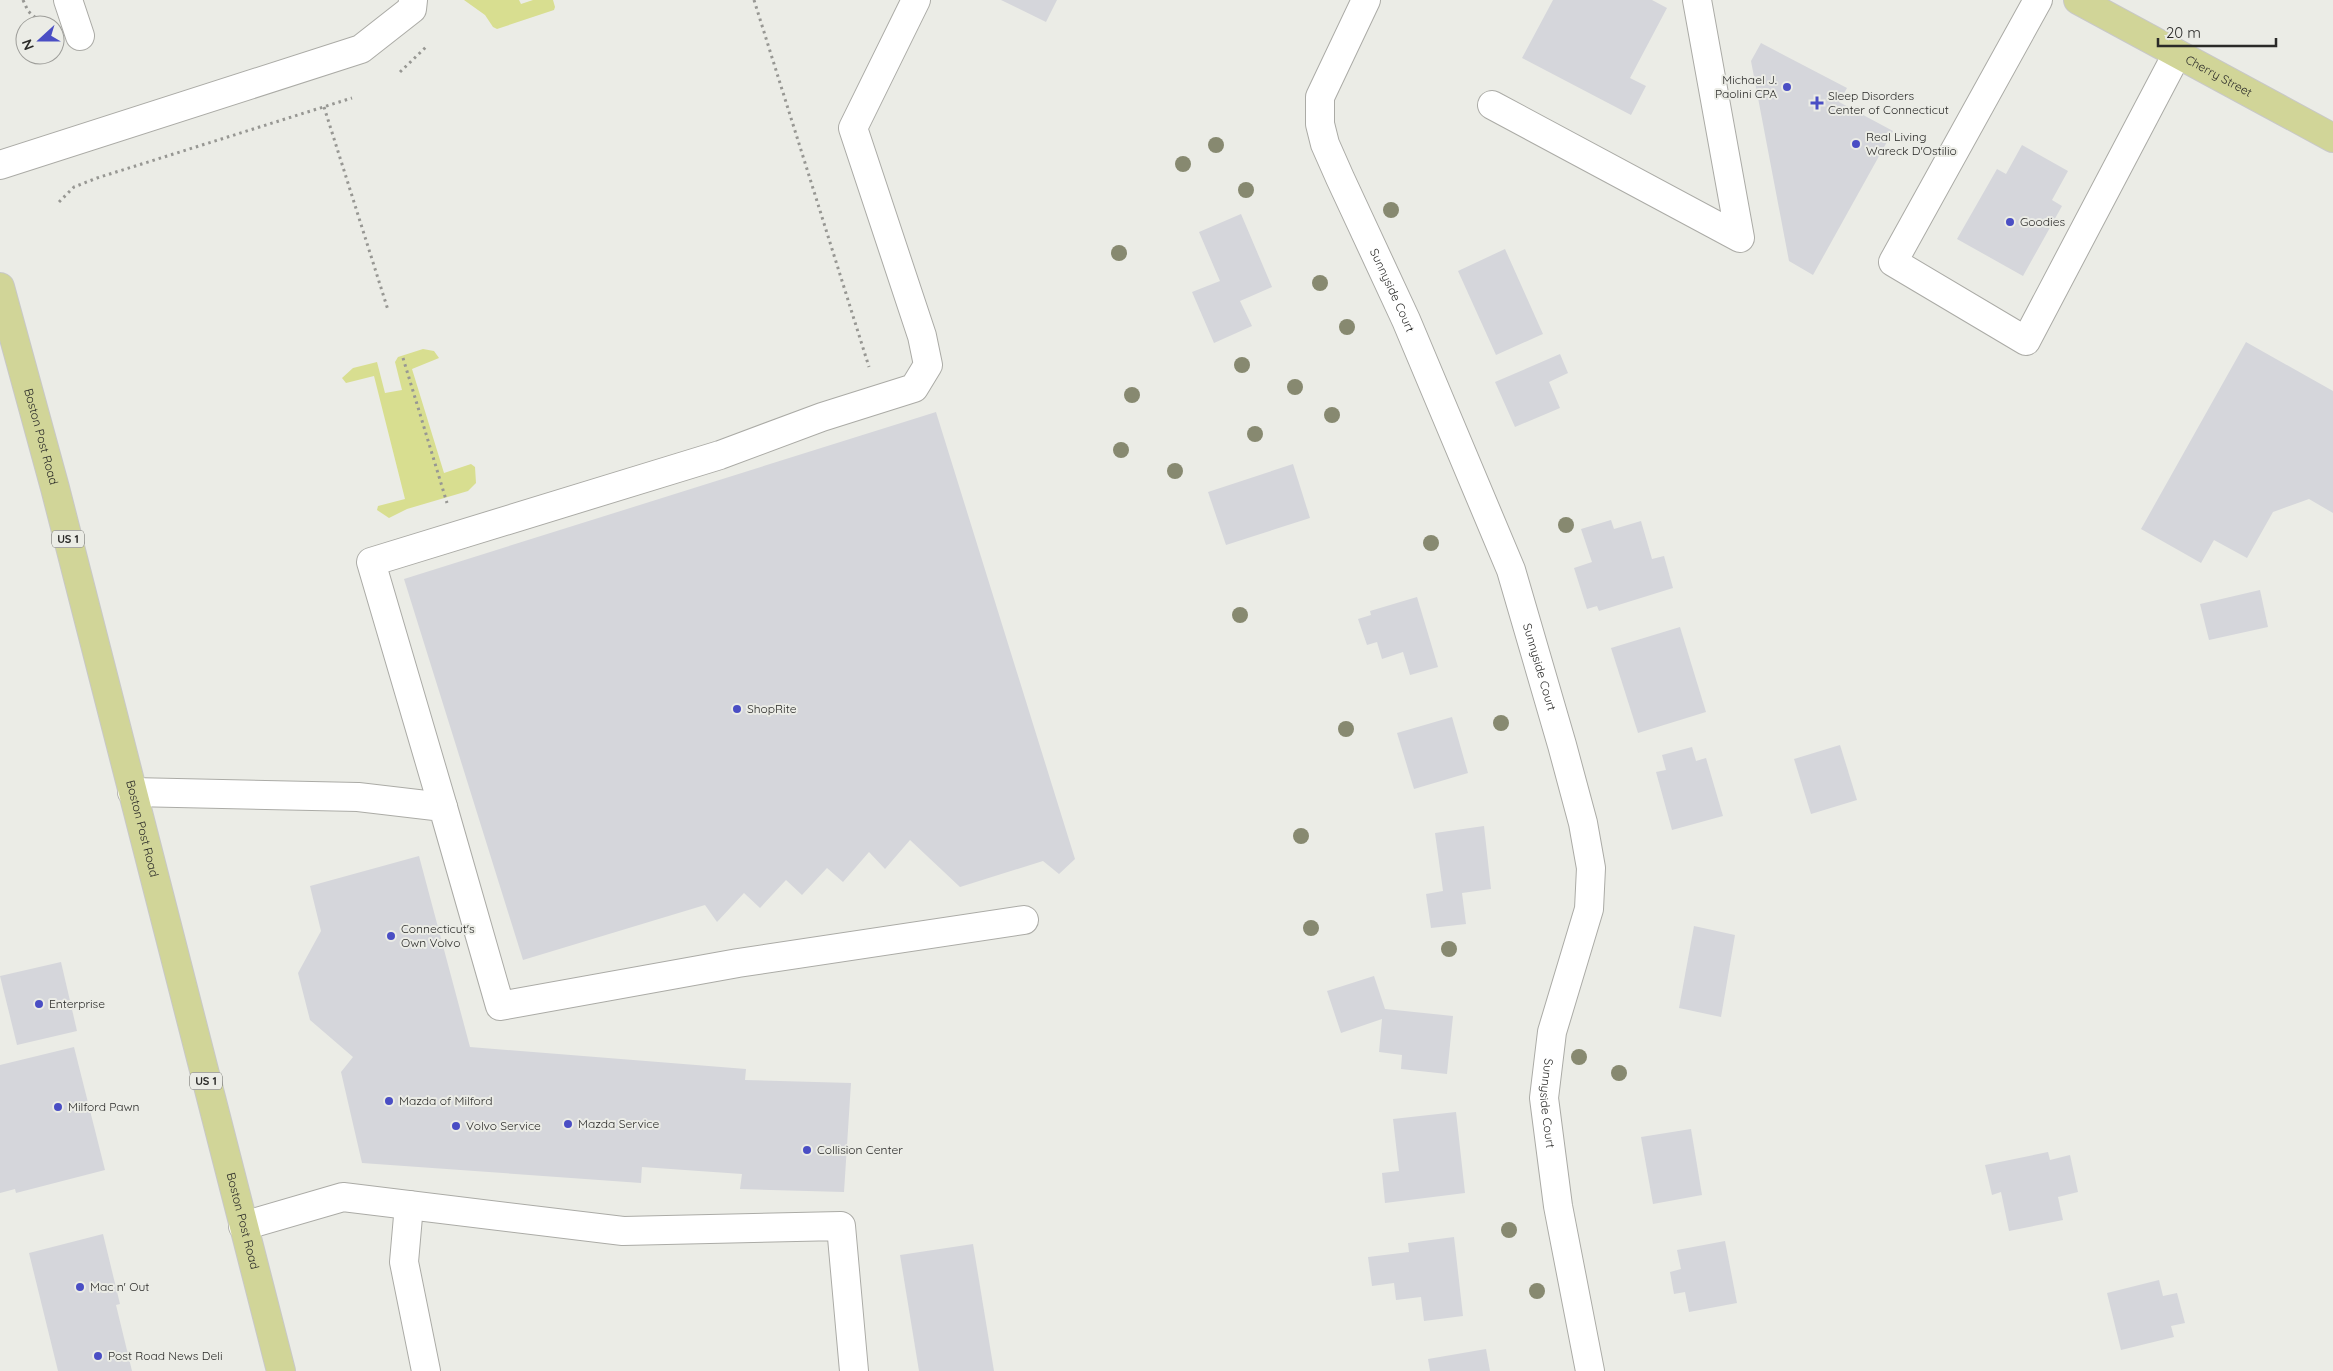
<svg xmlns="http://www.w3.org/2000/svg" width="2333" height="1371" font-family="Quicksand,sans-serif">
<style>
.green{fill:#d8de90}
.building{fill:#d5d6db}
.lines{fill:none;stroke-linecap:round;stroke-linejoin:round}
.minor-casing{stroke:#ababa6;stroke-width:30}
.major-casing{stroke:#c8c8c7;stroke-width:30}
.path{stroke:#979793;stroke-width:3;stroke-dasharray:2.5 4;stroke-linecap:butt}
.minor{stroke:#fff;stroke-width:28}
.major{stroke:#d1d598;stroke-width:28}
.tree{fill:#878970}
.poi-dot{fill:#4a4ec4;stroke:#ebece6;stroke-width:2}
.labels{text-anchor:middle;stroke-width:4;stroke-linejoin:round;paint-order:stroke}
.shield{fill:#ebece6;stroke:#646461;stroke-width:1}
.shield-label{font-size:11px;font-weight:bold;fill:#2a2a28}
.street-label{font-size:12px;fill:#2a2a28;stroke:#ebece6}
.poi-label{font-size:12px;fill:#2a2a28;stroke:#ebece6;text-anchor:start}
</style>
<rect width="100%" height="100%" fill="#ebece6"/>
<g class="green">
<path d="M464 0H519L521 4 533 0H553L555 7 554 10 497 29 493 27 485 15Z"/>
<path d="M423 349 434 351 439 358 412 369 444 473 471 464 475 467 476 483 468 491 407 509 389 518 377 510 378 506 405 499 374 376 346 383 342 378 353 368 377 362 385 393 402 390 395 362 398 357Z"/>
</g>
<g class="building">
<path d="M1001 0H1057L1046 22Z"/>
<path d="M1553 0H1652L1667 8 1630 78 1646 86 1631 115 1522 58Z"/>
<path d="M1761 43 1847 88 1839 102 1893 131 1813 275 1789 261 1751 61Z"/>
<path d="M2022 145 2068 171 2052 200 2062 206 2023 276 1957 239 1997 169 2006 174Z"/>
<path d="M1241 214 1272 287 1240 301 1252 326 1214 343 1192 292 1220 281 1199 232Z"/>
<path d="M1505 249 1543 334 1496 355 1458 271Z"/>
<path d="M2246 342 2333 391V513L2309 499 2273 512 2247 558 2214 540 2201 563 2141 529Z"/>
<path d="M1560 354 1568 373 1549 382 1560 408 1515 427 1495 382Z"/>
<path d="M936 412 1075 859 1059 874 1043 861 960 887 910 840 885 869 869 852 843 882 827 868 802 895 786 880 760 908 744 893 717 922 705 905 523 960 404 579Z"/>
<path d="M1293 464 1310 518 1226 545 1208 492Z"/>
<path d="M1611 520 1614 529 1641 521 1652 559 1664 556 1673 588 1599 611 1597 606 1587 609 1574 568 1592 562 1581 529Z"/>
<path d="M2260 590 2268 627 2209 640 2200 604Z"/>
<path d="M1417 597 1438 667 1410 675 1403 652 1382 659 1377 642 1367 645 1358 619 1371 615 1370 611Z"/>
<path d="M1680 627 1706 712 1638 733 1611 648Z"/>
<path d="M1452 717 1468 773 1414 789 1397 733Z"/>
<path d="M1840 745 1857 800 1811 814 1794 759Z"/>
<path d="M1692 747 1696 761 1706 758 1723 816 1672 830 1656 772 1666 770 1662 755Z"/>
<path d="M1484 826 1491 889 1462 893 1466 924 1431 928 1426 894 1443 891 1435 833Z"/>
<path d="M419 856 470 1047 746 1069 745 1080 851 1083 844 1192 740 1189 742 1174 642 1167 641 1183 362 1163 341 1072 353 1057 310 1020 298 973 321 931 310 886Z"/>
<path d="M1694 926 1735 935 1721 1017 1679 1008Z"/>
<path d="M61 962 77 1031 17 1045 0 976Z"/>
<path d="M1374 976 1385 1009 1453 1016 1447 1074 1401 1069 1402 1055 1379 1052 1382 1019 1341 1033 1327 991Z"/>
<path d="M74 1047 105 1170 16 1193 15 1189 0 1193V1065Z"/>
<path d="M1456 1112 1465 1193 1385 1203 1382 1173 1399 1171 1393 1119Z"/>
<path d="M1691 1129 1702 1195 1653 1204 1641 1137Z"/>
<path d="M2048 1152 2050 1160 2070 1155 2078 1192 2058 1197 2063 1220 2009 1231 2001 1192 1992 1195 1985 1165Z"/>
<path d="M103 1234 120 1304 116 1305 132 1371H58L29 1253Z"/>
<path d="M1454 1237 1463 1316 1424 1321 1421 1297 1396 1300 1394 1283 1372 1286 1368 1257 1409 1252 1408 1243Z"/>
<path d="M1725 1241 1737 1303 1689 1312 1685 1292 1674 1294 1670 1272 1681 1269 1677 1250Z"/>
<path d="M973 1244 994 1371H919L900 1255Z"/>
<path d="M2159 1280 2163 1296 2177 1293 2185 1323 2171 1326 2174 1337 2121 1350 2107 1293Z"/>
<path d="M1486 1349 1490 1371H1430L1428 1359Z"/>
</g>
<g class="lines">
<g class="minor-casing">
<g id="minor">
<path d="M68 0 80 36"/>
<path id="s1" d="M1366 0 1320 97V124L1325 144 1340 178 1406 320 1511 570 1562 745 1583 823 1591 868 1589 909 1552 1032 1544 1098 1558 1206 1590 1371"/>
<path d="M2038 0 1893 262 2026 341 2177 54"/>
<path d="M1492 105 1740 238 1697 0"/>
<path d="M0 165 361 49 412 9 413 0"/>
<path d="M132 792 358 797 443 807 500 1006 738 963 1024 920"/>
<path d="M443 807 371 562 720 455 822 417 914 388 928 365 922 336 853 128 916 0"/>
<path d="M409 1205 404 1262 426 1371"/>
<path d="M243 1226 343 1197 623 1231 841 1226 854 1371"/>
</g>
</g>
<g class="major-casing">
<g id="major">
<path id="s2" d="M2078 0 2333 138"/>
<path id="s3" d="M0 287 55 488 281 1371"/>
</g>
</g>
<g class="path">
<path d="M23 0 28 11 37 19"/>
<path d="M754 0 869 367"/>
<path d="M400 72 426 47"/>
<path d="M324 107 388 310"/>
<path d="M59 202 74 187 97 178 352 98"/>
<path d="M403 358 447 503"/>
</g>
<use href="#minor" class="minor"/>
<use href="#major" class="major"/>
</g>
<g class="tree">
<circle cx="1216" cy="145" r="8"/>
<circle cx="1183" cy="164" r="8"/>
<circle cx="1246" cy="190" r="8"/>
<circle cx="1391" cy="210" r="8"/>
<circle cx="1119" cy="253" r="8"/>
<circle cx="1320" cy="283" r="8"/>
<circle cx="1347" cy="327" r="8"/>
<circle cx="1242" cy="365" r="8"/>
<circle cx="1295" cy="387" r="8"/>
<circle cx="1132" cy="395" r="8"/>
<circle cx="1332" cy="415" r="8"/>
<circle cx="1255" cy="434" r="8"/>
<circle cx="1121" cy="450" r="8"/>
<circle cx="1175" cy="471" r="8"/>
<circle cx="1566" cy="525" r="8"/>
<circle cx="1431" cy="543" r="8"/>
<circle cx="1240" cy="615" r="8"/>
<circle cx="1501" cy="723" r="8"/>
<circle cx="1346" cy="729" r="8"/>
<circle cx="1301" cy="836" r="8"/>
<circle cx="1311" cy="928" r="8"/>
<circle cx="1449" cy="949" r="8"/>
<circle cx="1579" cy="1057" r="8"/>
<circle cx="1619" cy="1073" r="8"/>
<circle cx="1509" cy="1230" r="8"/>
<circle cx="1537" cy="1291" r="8"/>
</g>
<g class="poi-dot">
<circle cx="1787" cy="87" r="5"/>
<path d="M1814.5 95.5h5v5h5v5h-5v5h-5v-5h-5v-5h5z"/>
<circle cx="1856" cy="144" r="5"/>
<circle cx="2010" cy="222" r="5"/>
<circle cx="737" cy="709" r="5"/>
<circle cx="391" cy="936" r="5"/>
<circle cx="39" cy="1004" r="5"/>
<circle cx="389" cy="1101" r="5"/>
<circle cx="58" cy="1107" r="5"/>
<circle cx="568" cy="1124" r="5"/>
<circle cx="456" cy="1126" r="5"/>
<circle cx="807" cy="1150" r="5"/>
<circle cx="80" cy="1287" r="5"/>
<circle cx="98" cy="1356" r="5"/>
</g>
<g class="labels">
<g class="shield">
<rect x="52" y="530.5" width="32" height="17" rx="4"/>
<rect x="190" y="1072.5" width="32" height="17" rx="4"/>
</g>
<g class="shield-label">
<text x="68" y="543">US 1</text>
<text x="206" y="1085">US 1</text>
</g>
<g class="street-label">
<text dy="4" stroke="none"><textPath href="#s2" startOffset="160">Cherry Street</textPath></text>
<text dy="4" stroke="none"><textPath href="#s1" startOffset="316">Sunnyside Court</textPath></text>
<text dy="4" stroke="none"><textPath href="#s3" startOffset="155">Boston Post Road</textPath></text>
<text dy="4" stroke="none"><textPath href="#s1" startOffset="721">Sunnyside Court</textPath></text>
<text dy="4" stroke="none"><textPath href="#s3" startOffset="560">Boston Post Road</textPath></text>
<text dy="4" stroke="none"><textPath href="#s1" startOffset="1170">Sunnyside Court</textPath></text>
<text dy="4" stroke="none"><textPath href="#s3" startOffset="965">Boston Post Road</textPath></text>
</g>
<g class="poi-label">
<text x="1777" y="84" text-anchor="end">Michael J.<tspan x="1777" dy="14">Paolini CPA</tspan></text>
<text x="1828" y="100">Sleep Disorders<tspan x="1828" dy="14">Center of Connecticut</tspan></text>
<text x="1866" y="141">Real Living<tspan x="1866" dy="14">Wareck D'Ostilio</tspan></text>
<text x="2020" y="226">Goodies</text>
<text x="747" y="713">ShopRite</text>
<text x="401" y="933">Connecticut's<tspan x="401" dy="14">Own Volvo</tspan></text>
<text x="49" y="1008">Enterprise</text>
<text x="399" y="1105">Mazda of Milford</text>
<text x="68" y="1111">Milford Pawn</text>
<text x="578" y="1128">Mazda Service</text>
<text x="466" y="1130">Volvo Service</text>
<text x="817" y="1154">Collision Center</text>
<text x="90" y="1291">Mac n' Out</text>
<text x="108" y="1360">Post Road News Deli</text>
</g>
</g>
<g transform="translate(40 40) rotate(249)"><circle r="24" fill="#ebece6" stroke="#9e9e9a"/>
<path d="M0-4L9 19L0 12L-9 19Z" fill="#4a4ec4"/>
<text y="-8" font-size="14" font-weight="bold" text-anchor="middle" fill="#2a2a28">N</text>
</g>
<path d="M2158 38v8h118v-8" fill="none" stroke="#2a2a28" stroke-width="2.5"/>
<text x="2166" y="38" font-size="15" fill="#2a2a28" stroke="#ebece6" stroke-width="4" paint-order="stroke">20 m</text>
</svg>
